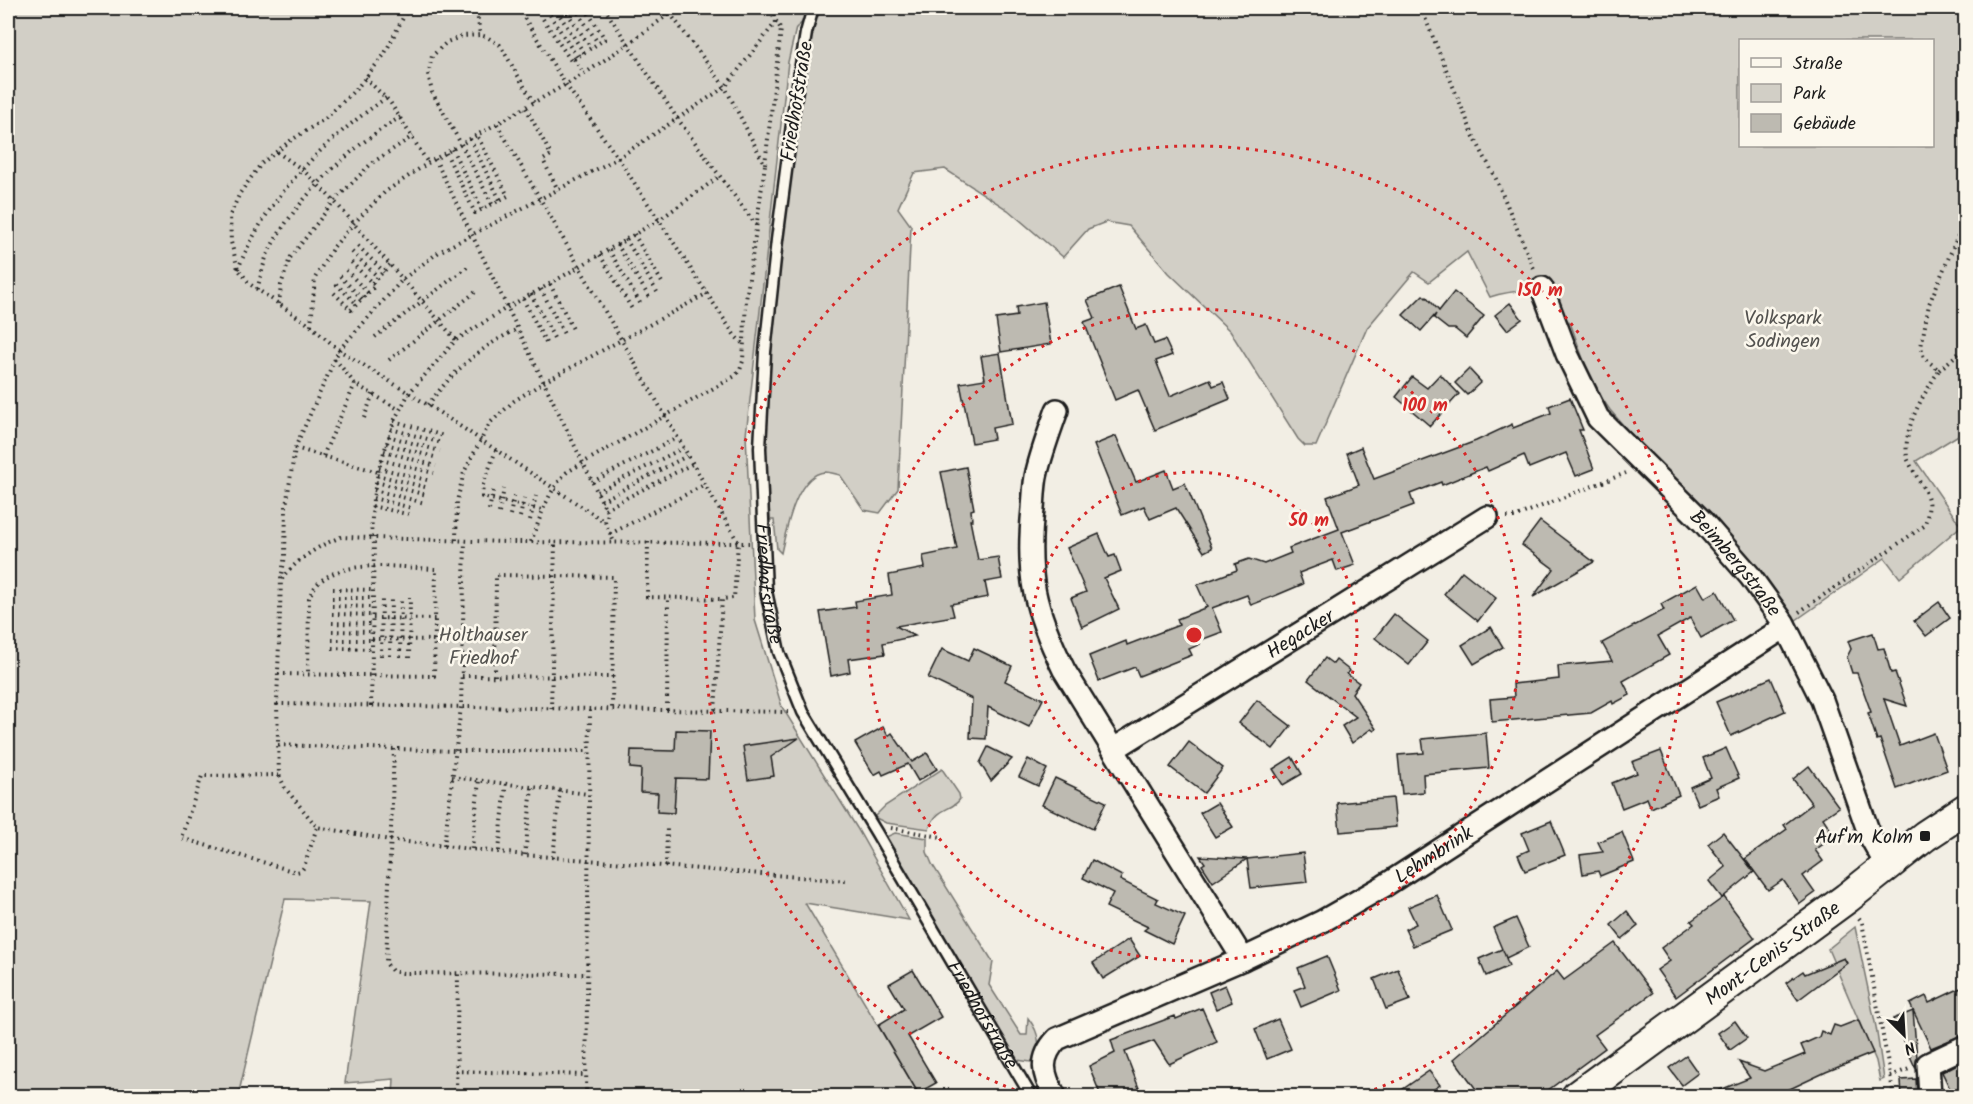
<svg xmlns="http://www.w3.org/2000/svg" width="1973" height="1104" font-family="Kalam,sans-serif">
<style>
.green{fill:#d2cfc6;stroke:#777671;stroke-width:1.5;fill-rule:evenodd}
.building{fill:#bdbab1;stroke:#1c1c1c;stroke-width:1.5}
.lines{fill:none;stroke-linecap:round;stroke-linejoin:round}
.service-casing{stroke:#1c1c1c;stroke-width:15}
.minor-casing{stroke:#1c1c1c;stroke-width:26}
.secondary-casing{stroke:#1c1c1c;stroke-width:34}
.path{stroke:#1c1c1c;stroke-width:4;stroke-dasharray:1.5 4.5;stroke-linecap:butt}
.service{stroke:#fbf7ec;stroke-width:10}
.minor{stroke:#fbf7ec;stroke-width:21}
.secondary{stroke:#fbf7ec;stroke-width:30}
.ring{fill:none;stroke:#d62828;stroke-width:3;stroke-dasharray:3 6}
.poi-dot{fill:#1c1c1c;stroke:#fbf7ec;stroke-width:2}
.labels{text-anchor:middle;stroke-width:5;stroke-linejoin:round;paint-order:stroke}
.street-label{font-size:20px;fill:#1c1c1c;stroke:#fbf7ec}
.park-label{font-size:20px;fill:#53524f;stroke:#fbf7ec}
.poi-label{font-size:20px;fill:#1c1c1c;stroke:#fbf7ec;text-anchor:end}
.centre{fill:#d62828;stroke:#fbf7ec;stroke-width:3}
.ring-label{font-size:18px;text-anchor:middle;font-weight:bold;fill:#d62828;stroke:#fbf7ec;stroke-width:5;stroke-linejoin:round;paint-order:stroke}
</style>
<rect width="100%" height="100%" fill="#f2eee4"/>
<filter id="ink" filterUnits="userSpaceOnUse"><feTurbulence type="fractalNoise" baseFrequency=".0167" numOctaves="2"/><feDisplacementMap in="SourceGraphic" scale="12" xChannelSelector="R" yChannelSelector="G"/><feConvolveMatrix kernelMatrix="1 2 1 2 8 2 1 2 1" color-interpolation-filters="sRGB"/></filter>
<g filter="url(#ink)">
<g class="green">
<path d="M8 8H810L807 18 796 28 788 62 746 435 755 620 782 707 857 828 909 920 805 903 918 1093V1096H393L394 1079 345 1083 371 901 285 899 238 1096H8Z"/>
<path d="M817 8H1965V431L1916 461 1961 526 1900 578 1885 558 1796 620 1766 580 1650 456 1610 410 1592 384 1571 325 1552 299 1540 305 1530 290C1516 291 1502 293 1490 297L1467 252 1429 282 1414 272 1367 328 1316 446H1305L1298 439 1230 331 1169 273 1129 226 1106 222 1088 229 1063 257 1008 210 945 169 914 173 898 208 911 226 898 489 880 513 864 510 840 475C835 474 830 472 825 472 796 474 786 531 781 553L777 549 774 520H770L765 447 766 407 771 360 774 305 799 109 808 49ZM1740 40H1932V146H1740Z"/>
<path d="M942 769 959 794 960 799C953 811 937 806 929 829L886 823 874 817 885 806Z"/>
<path d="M895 833 927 838V852L932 864 993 962 989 985 1021 1035H1027L1028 1018C1039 1032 1043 1048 1031 1062L1017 1060 886 837Z"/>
<path d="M1855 927 1876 1027 1884 1079 1880 1081 1876 1061 1828 949Z"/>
</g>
<g class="building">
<path d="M1119 287 1136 329 1146 325 1154 344 1165 340 1172 355 1156 361 1170 396 1210 379 1213 386 1223 382 1230 399 1155 430 1138 390 1115 400 1084 322 1095 318 1087 300Z"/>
<path d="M1454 292 1484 316 1466 338 1455 329H1448L1434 318 1436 314 1421 331 1403 315 1423 295 1426 298 1427 297 1439 311Z"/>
<path d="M1044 302 1051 344 1001 352 996 319 1017 316 1016 307Z"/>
<path d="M1510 303 1522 319 1507 330 1495 315Z"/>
<path d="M1000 353 1012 424 992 428 994 439 972 443 960 383 985 379 981 356Z"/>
<path d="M1469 369 1481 382 1467 395 1455 383Z"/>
<path d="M1440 374 1459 394 1430 426 1396 397 1412 377 1427 388Z"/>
<path d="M1570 398 1583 430H1579L1594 469 1576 476 1566 453 1529 468 1524 455 1488 471 1486 467 1442 485 1441 482 1410 494 1414 505 1342 532 1355 565 1337 571 1333 560 1299 573 1303 584 1277 595 1251 605 1247 595 1212 608 1222 632 1198 641 1200 644 1189 649 1192 655 1139 676 1135 667 1099 681 1089 656 1126 641 1127 645 1179 625 1177 619 1207 607 1197 585 1237 570 1235 564 1249 559 1264 564 1291 553 1289 548 1339 529 1327 497 1359 485 1347 453 1361 447 1374 479 1476 441 1512 424 1513 428 1551 413 1549 406Z"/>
<path d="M1116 436 1136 482 1166 470 1173 488 1185 483 1212 548 1204 552 1176 508 1150 519 1144 506 1122 515 1094 445Z"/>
<path d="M966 467 974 509 971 510 972 520H970L978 560 998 557 1002 579 985 582 988 597 951 604 954 616 896 626 915 636 883 643 885 654 848 659 850 672 831 676 820 612 856 607 855 601 892 595 889 575 925 568 923 556 957 549 941 472Z"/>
<path d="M1540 521 1594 562 1533 597 1554 569 1522 545Z"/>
<path d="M1099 534 1109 557 1115 555 1121 571 1104 578 1119 609 1082 627 1071 598 1086 592 1067 548Z"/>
<path d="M1462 571 1496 598 1478 621 1444 594Z"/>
<path d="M1697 584 1705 598 1717 591 1733 620 1701 638 1690 618 1658 636 1669 655 1623 681 1630 695 1613 704 1612 701 1591 713 1492 722 1490 699 1514 697 1513 684 1559 679 1558 666 1612 661 1602 643 1664 610 1661 604Z"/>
<path d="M1939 602 1950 618 1926 636 1914 621Z"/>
<path d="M1394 614 1428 641 1409 665 1375 638Z"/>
<path d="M1491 627 1503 647 1474 664 1462 645Z"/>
<path d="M1873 633 1878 649 1884 648 1891 673 1895 672 1907 706 1884 699 1900 746 1934 733 1947 770 1897 789 1880 739 1877 740 1868 713 1871 712 1857 673H1852L1847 657 1851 649 1848 641Z"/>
<path d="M974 648 1012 666 1005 681 1043 699 1029 727 988 707 986 739 970 738 972 699 928 678 942 649 968 661Z"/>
<path d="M1325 658 1333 664 1336 660 1350 671 1347 674 1359 683 1352 693 1376 729 1374 731 1371 729 1352 743 1342 726 1356 717 1308 680Z"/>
<path d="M1771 678 1785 711 1731 736 1716 702Z"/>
<path d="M1257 700 1291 726 1273 749 1239 723Z"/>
<path d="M883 727 888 736 892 733 912 762 927 753 937 769 918 781 908 764 883 775 881 771 874 775 855 743Z"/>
<path d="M676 730 710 731 708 779 676 778 674 813 657 812 658 793 640 792 641 769 630 768 631 750 675 751Z"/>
<path d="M1486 733 1489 768 1423 774 1424 792 1402 794 1398 755 1424 753 1422 739Z"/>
<path d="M799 738 771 757 774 776 748 780 743 746Z"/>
<path d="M1189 742 1223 768 1204 793 1170 767Z"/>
<path d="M988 747 1012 759 991 781 980 763Z"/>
<path d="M1726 748 1739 778 1716 788 1719 796 1698 805 1690 787 1711 778 1703 758Z"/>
<path d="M1661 751 1679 795 1651 808 1647 798 1622 808 1612 783 1637 773 1632 762Z"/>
<path d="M1292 757 1302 774 1283 785 1273 769Z"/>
<path d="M1028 759 1047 769 1038 786 1019 777Z"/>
<path d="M1809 766 1839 807 1823 818 1835 836 1815 850 1823 861 1803 876 1815 893 1800 904 1783 880 1768 890 1745 859 1787 829 1784 825 1812 804 1793 779Z"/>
<path d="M1055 778 1106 802 1093 829 1042 805Z"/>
<path d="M1393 798 1396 827 1340 832 1337 803Z"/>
<path d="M1217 803 1233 827 1215 837 1200 813Z"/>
<path d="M1551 821 1565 855 1525 871 1518 855 1529 850 1522 833Z"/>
<path d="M1622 832 1634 862 1600 876 1598 871 1583 874 1580 855 1603 852 1598 842Z"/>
<path d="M1723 832 1754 872 1722 898 1709 881 1726 867 1708 844Z"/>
<path d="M1303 853 1307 882 1251 888 1247 859 1213 882 1202 865 1205 863 1200 856 1247 859Z"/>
<path d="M1092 860 1122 876 1120 880 1158 899 1156 903 1185 916 1172 944 1144 930 1148 927 1106 907 1113 893 1083 878Z"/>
<path d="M1437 895 1452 930 1413 946 1405 929 1416 924 1408 907Z"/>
<path d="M1724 897 1755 938 1676 997 1657 970 1670 961 1661 948 1694 924 1691 921Z"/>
<path d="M1627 911 1638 926 1622 939 1611 925Z"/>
<path d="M1516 918 1529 947 1506 958 1503 950 1509 966 1486 976 1479 959 1502 949 1493 928Z"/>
<path d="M1129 939 1140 956 1103 979 1093 963Z"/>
<path d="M1615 943 1653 993 1595 1035 1605 1048 1540 1096H1481L1454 1059 1557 971 1564 980Z"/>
<path d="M1327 956 1341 990 1301 1007 1294 990 1305 986 1298 968Z"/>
<path d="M1844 958 1847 963 1798 1000 1786 983 1803 971 1805 974Z"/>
<path d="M1398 969 1410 1000 1386 1009 1374 979Z"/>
<path d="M913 970 941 1017 908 1036 936 1083 918 1093 878 1025 904 1009 889 984Z"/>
<path d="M1225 985 1232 1002 1216 1009 1209 992Z"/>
<path d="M1965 986V1034L1931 1048 1910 1004 1926 996 1929 1003Z"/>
<path d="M1202 1008 1217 1042 1169 1064 1154 1041 1125 1052 1142 1096H1101L1089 1066 1115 1053 1111 1040 1175 1016 1176 1019Z"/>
<path d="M1913 1011 1917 1058 1915 1067 1893 1019Z"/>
<path d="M1278 1019 1291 1049 1267 1059 1255 1029Z"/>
<path d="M1858 1020 1873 1053 1826 1072 1775 1096H1705L1750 1078 1739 1062 1764 1071 1805 1054 1801 1045 1819 1037 1821 1031 1830 1035 1834 1025 1840 1027Z"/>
<path d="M1735 1021 1747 1038 1730 1050 1718 1033Z"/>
<path d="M1686 1056 1698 1073 1682 1085 1669 1068Z"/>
<path d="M1965 1060V1087L1952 1093 1942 1072Z"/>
<path d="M1429 1071 1440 1085 1424 1096H1393Z"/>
<path d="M1916 1079 1917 1096H1902L1901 1080Z"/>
</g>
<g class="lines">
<g class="service-casing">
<g id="service">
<path id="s1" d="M813 8 806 33 794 109 777 240 765 352 760 448 766 591 779 652 803 712 876 832 1031 1096"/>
</g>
</g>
<g class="minor-casing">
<g id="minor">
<path id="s2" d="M1542 288 1567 354 1598 418 1703 522 1750 576 1783 622 1822 700 1870 836 1887 866"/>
<path d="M1057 410C1050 430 1042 451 1037 472 1034 483 1034 497 1033 509 1026 576 1034 609 1064 670L1243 959"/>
<path id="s3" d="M1114 749 1487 517"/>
<path id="s4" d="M1055 1096C1042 1074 1039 1058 1057 1039L1243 959 1321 922 1384 886 1785 627"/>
<path d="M1930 1096 1928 1064 1966 1046"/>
</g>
</g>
<g class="secondary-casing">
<g id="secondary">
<path id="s5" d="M1577 1096 1847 898 1925 836 1966 809"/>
</g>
</g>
<g class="path">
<path d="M408 8 384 55 357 88 326 118 290 141 261 164 240 193 230 215 231 242 238 269 251 285 311 326 339 350 428 405 605 522 614 542"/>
<path d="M473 8 477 12 480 35"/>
<path d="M518 8 566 85 618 158 735 336 742 343"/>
<path d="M564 8 591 48"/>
<path d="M575 8 598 43"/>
<path d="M604 8 677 118 756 225"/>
<path d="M1421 8 1473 135 1496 179 1535 271"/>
<path d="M557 11 584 53"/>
<path d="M522 14 532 8"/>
<path d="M550 15 577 57"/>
<path d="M543 19 571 61 605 39 585 8"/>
<path d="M776 22 725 87 618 158 439 252 403 279 339 350 295 448 286 506 285 556 281 579 277 704 788 712"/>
<path d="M574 59 584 74"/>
<path d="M365 78 390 102 428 163"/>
<path d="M526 108 551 155 543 160 558 190"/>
<path d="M497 124 738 542 734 598 722 599 715 711"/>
<path d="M470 139 500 200"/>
<path d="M452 149 482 209"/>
<path d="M277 152 303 170 334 201 456 340"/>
<path d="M446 153 475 213 508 196 477 135"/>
<path d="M435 159 608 514 605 522"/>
<path d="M765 164 781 29 768 8"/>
<path d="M492 204 461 144 432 92 428 74 432 56 447 42 463 36 480 35 487 37 500 45 534 103"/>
<path d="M634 234 664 286"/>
<path d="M626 239 657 292"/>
<path d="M617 244 649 297"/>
<path d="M358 246 384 272"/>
<path d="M609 250 640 303"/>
<path d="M352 252 378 277"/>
<path d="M600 255 632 309"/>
<path d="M238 269C267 197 323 141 386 98"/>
<path d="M346 270 368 293"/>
<path d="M340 276 362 299"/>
<path d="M372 283 390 265"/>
<path d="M336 284 357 304"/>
<path d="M550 284 573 329"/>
<path d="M257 289C261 277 263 264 268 253 293 202 351 145 401 117"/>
<path d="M541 289 564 334"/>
<path d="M334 293 351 310 375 286 350 261"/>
<path d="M531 294 554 338"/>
<path d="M523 299 546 343"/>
<path d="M279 304 281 285 290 258 334 201 372 163 413 136"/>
<path d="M311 325 315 278 332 249 354 223 385 192 428 163 584 74 628 44 677 8"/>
<path d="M375 337 470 265"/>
<path d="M335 359 355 384 400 410"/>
<path d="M389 360 478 290"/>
<path d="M1939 370 1966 347"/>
<path d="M428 405C452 372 481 346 518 329"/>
<path d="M364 418 373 394"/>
<path d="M394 421 444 436"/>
<path d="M391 429 442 443"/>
<path d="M388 436 440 451"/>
<path d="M386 444 438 458"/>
<path d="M295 448 378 472"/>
<path d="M496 450 483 485 482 497 542 510"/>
<path d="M384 451 436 466"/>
<path d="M323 456 355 384"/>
<path d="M381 460 434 473"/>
<path d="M379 468 431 481"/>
<path d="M377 475 429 488"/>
<path d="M376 482 427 495"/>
<path d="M592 482 677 438"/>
<path d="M374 490 425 503"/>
<path d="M597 492 683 448"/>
<path d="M373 498 412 508"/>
<path d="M601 501 687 456"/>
<path d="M372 506 411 515"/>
<path d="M605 509 692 464"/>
<path d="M489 510 494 487"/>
<path d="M499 513 504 489"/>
<path d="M510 515 515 492"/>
<path d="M520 517 525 494"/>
<path d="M1507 517H1514L1626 473"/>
<path d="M530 520 536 496"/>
<path d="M610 534 704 485"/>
<path d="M371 537 373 498 379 468 394 421 409 393 456 340 508 307 541 289 659 220 720 176"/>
<path d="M456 540 457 501 464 472 490 423 514 401 544 382 708 293"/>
<path d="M531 542C541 516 547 492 567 472L735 376 740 370 743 361 746 300 765 165 725 87 666 8"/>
<path d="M648 542 647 597 722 599"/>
<path d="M282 579C297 559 318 546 341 537L507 542 749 543"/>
<path d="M333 589 373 590"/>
<path d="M332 598H373"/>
<path d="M332 606 373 607"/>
<path d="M1799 612 1924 526C1934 499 1926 494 1913 470 1911 466 1908 461 1907 457 1903 425 1924 395 1939 370L1924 358 1921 347 1929 304 1960 231 1966 203"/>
<path d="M332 614 373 615"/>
<path d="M373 618 436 619"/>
<path d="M332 623 373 624"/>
<path d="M332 631 372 632"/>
<path d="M372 639 435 640"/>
<path d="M332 640H372"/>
<path d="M332 648 372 649"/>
<path d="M381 656 382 598"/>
<path d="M390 656 391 598"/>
<path d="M400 657 401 598"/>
<path d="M409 658 410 597"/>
<path d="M278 674 434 676 436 569C399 568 325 554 309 598L308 675"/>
<path d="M462 676 613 677"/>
<path d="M495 676 496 575 614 577 612 709"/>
<path d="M277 704 279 775 285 788 317 827 390 840 525 855 849 881"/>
<path d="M371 706 374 537"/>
<path d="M551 709 555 542"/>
<path d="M667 710 668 598"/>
<path d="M278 745 455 751H589"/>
<path d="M394 749 386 963 392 971 403 973 586 974"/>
<path d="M279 775 202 776 181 838 296 872 301 871 304 867 317 827"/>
<path d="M452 777 588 794"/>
<path d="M891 828 941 837"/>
<path d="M444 846 461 707 465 541"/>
<path d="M472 849 479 780"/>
<path d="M499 851 506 784"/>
<path d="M525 855 532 787"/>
<path d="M553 858 560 790"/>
<path d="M666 867 667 828"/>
<path d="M1859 918 1862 922 1894 1096"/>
<path d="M455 1071 585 1075"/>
<path d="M1890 1076 1909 1069"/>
<path d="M456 1096 458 974"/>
<path d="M586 1096 590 709"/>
</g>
<use href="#service" class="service"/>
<use href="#minor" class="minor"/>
<use href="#secondary" class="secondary"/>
</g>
</g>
<g class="ring">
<circle cx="1194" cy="635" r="163"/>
<circle cx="1194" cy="635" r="326"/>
<path d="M1031 1096A489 489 0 1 1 1357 1096"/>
</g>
<rect class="poi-dot" x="1919" y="830" width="12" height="12" rx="3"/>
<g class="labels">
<g class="street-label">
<text transform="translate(796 101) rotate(-81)" y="7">Friedhofstraße</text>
<text dy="7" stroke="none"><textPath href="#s2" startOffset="342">Beimbergstraße</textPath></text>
<text dy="7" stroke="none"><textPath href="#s1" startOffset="580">Friedhofstraße</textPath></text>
<text dy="7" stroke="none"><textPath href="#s3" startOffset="219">Hegacker</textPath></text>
<text dy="7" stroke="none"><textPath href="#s4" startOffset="483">Lehmbrink</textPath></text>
<text dy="7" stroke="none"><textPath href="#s5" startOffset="242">Mont-Cenis-Straße</textPath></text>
<text dy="7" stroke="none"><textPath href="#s1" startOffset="1066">Friedhofstraße</textPath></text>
</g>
<g class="park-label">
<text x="1783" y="324">Volkspark<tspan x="1783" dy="23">Sodingen</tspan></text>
<text x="483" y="641">Holthauser<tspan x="483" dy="23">Friedhof</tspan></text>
</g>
<g class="poi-label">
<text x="1913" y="843">Auf'm Kolm</text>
</g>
</g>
<circle cx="1194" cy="635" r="9" class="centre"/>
<g class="ring-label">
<text x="1540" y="296">150 m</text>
<text x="1425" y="411">100 m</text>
<text x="1309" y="526">50 m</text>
</g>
<rect width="1973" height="1104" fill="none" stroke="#fbf7ec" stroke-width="30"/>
<rect x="15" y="15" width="1943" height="1074" fill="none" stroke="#1c1c1c" stroke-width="2" filter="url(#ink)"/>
<rect x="1739" y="39" width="195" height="108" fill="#fbf7ec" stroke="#a29f99" stroke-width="1.5"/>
<rect x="1751" y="58" width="30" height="9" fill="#fbf7ec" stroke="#a29f99" stroke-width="1.5"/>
<text x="1793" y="69" font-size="18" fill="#1c1c1c">Straße</text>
<rect x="1751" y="84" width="30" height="18" fill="#d2cfc6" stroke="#a29f99" stroke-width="1.5"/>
<text x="1793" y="99" font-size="18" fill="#1c1c1c">Park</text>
<rect x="1751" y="114" width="30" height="18" fill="#bdbab1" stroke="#a29f99" stroke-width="1.5"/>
<text x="1793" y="129" font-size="18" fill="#1c1c1c">Gebäude</text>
<g transform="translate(1904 1035) rotate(156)" stroke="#fbf7ec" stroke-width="4.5" paint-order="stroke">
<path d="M0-4.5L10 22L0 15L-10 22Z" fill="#1c1c1c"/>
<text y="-9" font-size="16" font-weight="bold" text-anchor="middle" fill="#1c1c1c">N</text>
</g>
</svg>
